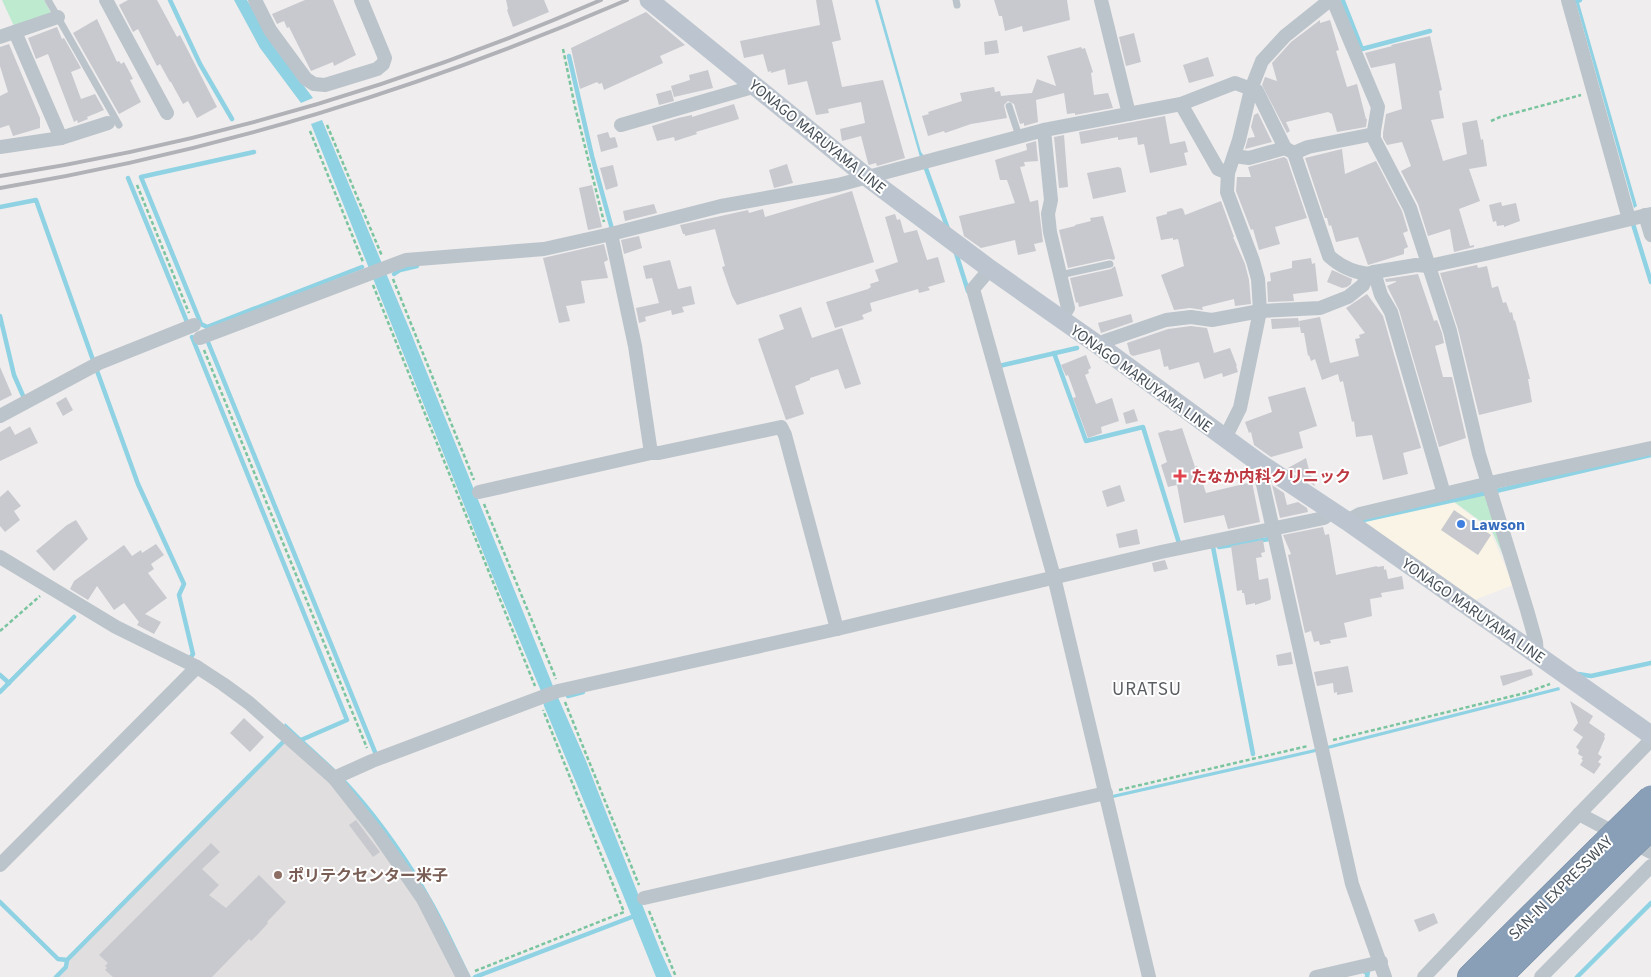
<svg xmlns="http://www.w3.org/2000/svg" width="1651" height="977" font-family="'Source Sans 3','Noto Sans JP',sans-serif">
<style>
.commercial{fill:#faf4e7}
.education{fill:#e0dede}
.green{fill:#beeacf}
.water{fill:#8fd2e3}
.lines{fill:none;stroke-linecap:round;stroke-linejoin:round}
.stream{stroke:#8fd2e3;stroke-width:4.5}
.building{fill:#c7c9cf}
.highway-casing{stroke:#748ba3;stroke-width:26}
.path{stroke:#7ac5a0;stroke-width:2.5;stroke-dasharray:4 2.5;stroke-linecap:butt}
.lane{stroke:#bcc4cb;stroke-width:7}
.street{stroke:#bcc4cb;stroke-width:14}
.secondary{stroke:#bcc5cf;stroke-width:19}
.highway{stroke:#899fb8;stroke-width:25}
.rail{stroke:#b0b2b7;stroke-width:4}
.highway-bridge-casing{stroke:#748ba3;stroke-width:26;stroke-linecap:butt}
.highway-bridge{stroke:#899fb8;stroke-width:25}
.health-dot{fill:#e0444e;stroke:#fff;stroke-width:2}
.shop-dot{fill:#3f7fe0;stroke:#fff;stroke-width:2}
.education-dot{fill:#8d6e63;stroke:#fff;stroke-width:2}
.labels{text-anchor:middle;stroke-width:4;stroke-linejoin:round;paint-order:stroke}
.street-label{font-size:16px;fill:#475058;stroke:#fff}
.health-label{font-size:16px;font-weight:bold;fill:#be3a42;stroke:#fff;text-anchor:start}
.shop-label{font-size:16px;font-weight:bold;fill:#366cbe;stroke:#fff;text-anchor:start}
.education-label{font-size:16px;font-weight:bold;fill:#785e54;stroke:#fff;text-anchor:start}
.quarter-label{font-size:19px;letter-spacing:1px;fill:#5a5d61;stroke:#fff}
</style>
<rect width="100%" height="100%" fill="#efeded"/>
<path class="commercial" d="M1448 498 1490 530 1513 585 1472 601 1362 524V519Z"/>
<path class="education" d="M287 741 325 775 415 893 458 977H59L69 967 68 960Z"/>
<g class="green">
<path d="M2 0H44L51 13 14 26Z"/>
<path d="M1489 488 1503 555 1491 529 1449 498Z"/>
</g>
<g class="water">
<path d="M234 0H247L272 44 313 98 301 103 260 48Z"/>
<path d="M875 0H878L921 152 924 156 920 157Z"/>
<path d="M1576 3H1579L1637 206 1634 208Z"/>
<path d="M322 120 409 328 553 686 586 761 660 950 672 977H656L619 885 544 706 541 691 491 572 311 124Z"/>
<path d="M1559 687 1560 690 1328 749 1327 746Z"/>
<path d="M285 723C308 745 333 765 354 789 383 822 410 860 431 898 446 924 458 951 471 977H467L425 894 284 726Z"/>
<path d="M1319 748 1320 751 1294 757 1113 798 1112 795Z"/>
</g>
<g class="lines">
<g class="stream">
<path d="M170 0 200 64 232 119"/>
<path d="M1343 1 1362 49 1430 31"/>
<path d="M1577 1 1580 0"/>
<path d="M569 56 592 156 612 229"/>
<path d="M254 152 141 177 201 324 207 327 362 267"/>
<path d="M924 163 948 229"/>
<path d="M128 178 187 322"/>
<path d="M0 207 36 200 93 360"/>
<path d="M1633 224 1651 282"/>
<path d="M955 250 968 291"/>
<path d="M394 274 400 270 417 266"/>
<path d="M0 316 14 375 24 398"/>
<path d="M192 337 347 720 301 740"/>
<path d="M208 342 375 752"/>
<path d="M1054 353 1086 441 1143 427 1179 543"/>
<path d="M999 366 1077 348"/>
<path d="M96 368 138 484 184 584 179 595 193 654 191 657"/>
<path d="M1496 491 1651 455"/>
<path d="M1364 520 1486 493"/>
<path d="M1213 547 1253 754"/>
<path d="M1219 547 1269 539"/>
<path d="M1578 674 1591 676 1651 663"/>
<path d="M0 675 9 683"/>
<path d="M0 692 74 617"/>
<path d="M568 696 583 692"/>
<path d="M0 902 58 959 67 960 66 967 56 977"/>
<path d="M67 960 284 741"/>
<path d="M1365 972 1368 971 1367 977"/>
<path d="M475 977 637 915"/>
<path d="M1577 977 1651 903"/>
</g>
</g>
<g class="building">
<path d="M128 0H157L177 37 180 35 217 107 197 118 188 101 183 104 171 82H170L160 64 157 66 138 29 133 32 119 5Z"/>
<path d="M305 0H333L356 55 334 66 333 62 311 71 289 27 287 28 284 21 277 24 272 14Z"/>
<path d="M506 0H544L549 12 513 27 507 10 508 9Z"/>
<path d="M816 0H832L841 40 832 42 842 87 883 80 905 158 877 166 876 163 869 165 868 163 861 136 842 141 840 129 865 123 861 102 828 109 829 113 816 115 807 81 788 85 785 69 771 73V71L768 72 763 54 744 58 740 41 820 25Z"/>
<path d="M994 0H1067L1070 20 1023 32 1022 26 1005 31 1002 16H999Z"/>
<path d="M646 12 685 45 660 56 663 63 604 90 602 83 599 84 597 82 580 89 571 48Z"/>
<path d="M97 19 117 62 119 61 121 64 124 62 133 79 130 80 141 102 119 114 73 33Z"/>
<path d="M1320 20V23L1330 20 1339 50 1336 51 1347 87 1357 84 1366 119H1367L1366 127 1337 132 1332 114 1328 112 1286 122 1290 131 1287 133 1262 85 1265 77 1277 81 1272 63 1291 42Z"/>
<path d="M57 27 62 39 64 38 81 68 71 72 81 99 95 94 104 110 87 117 88 119 78 123 77 120 74 122 48 54 36 59 28 38Z"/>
<path d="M1134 33 1141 62 1126 66 1119 37Z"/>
<path d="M1430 36 1442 90 1439 91 1444 118 1431 120 1443 161 1467 154 1462 123 1477 120 1481 140 1483 139 1487 166 1469 169 1480 201 1459 209 1470 246 1474 245V247L1454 252 1450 229 1428 236 1418 204 1401 171 1411 166 1402 142 1387 145 1383 138V133L1386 114 1402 109 1395 63 1371 68 1365 53 1392 46 1391 45Z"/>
<path d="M997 40 999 53 985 55 984 42Z"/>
<path d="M9 44 40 118V128L13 136 9 125 0 128V96L8 92 0 66V47Z"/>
<path d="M1081 47 1082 49 1085 48 1093 72 1091 73 1094 95 1108 93 1113 108 1075 115V113L1067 114 1064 93 1036 100 1038 122 1024 126V123L1020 124 1014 104 1008 101 1004 105 1007 118 971 124 945 133 944 131 928 136 922 116 929 114 928 112 962 101 960 93 994 87 995 92 1000 91 1001 96 1032 93 1037 79 1056 86 1047 56Z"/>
<path d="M1208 57 1214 76 1189 83 1183 65Z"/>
<path d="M708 70 713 88 674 97 671 86 690 80 689 75Z"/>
<path d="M671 90 674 101 659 105 656 94Z"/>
<path d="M734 104 739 119 696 132 697 134 675 141 674 137 657 141 652 126 678 118 692 115V117Z"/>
<path d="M1258 113 1272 142 1245 149 1248 138 1255 137 1251 127 1254 115Z"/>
<path d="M1165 116 1170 144 1185 141 1188 152 1184 153 1187 165 1150 173 1144 144 1138 145 1137 137 1118 140V137L1081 144 1079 132Z"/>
<path d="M608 132 610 138 615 137 618 147 601 152 597 135Z"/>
<path d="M1064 135 1068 187 1059 188 1054 137Z"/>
<path d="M1036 141 1038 161 1024 162 1025 166 1020 167 1030 202 1038 200 1043 242 1034 244 1036 251 1018 255 1015 240 981 248 964 236 959 216 1015 203 1007 180H1000L995 160 1027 150 1026 144Z"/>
<path d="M1342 149 1345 174 1376 161 1402 211 1408 231 1403 233 1408 247 1404 249V254L1368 265 1358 237 1336 242 1331 225 1329 226 1327 218H1325L1305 158Z"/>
<path d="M1284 157 1287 159 1307 218 1275 227 1280 244 1259 250 1253 229 1251 230 1236 191 1237 177H1251L1248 167Z"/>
<path d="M787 164 793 183 774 188 769 170Z"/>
<path d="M613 165 618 186 606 190 600 168Z"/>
<path d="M1118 167 1121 168 1126 192 1093 199 1087 173Z"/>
<path d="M592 185 602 227 588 230 579 188Z"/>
<path d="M852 191 874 262 737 305 732 296 722 267 725 266 715 229 685 236V234H683L680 225 748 210 749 213 763 209 765 217Z"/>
<path d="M1221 201 1234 237H1233L1245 264 1249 280 1251 304 1235 306 1234 299 1202 307 1203 310 1190 308 1174 310 1161 275 1184 266 1178 239 1173 240V238L1161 240 1156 217 1167 214V212L1181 208 1183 209 1185 215Z"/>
<path d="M1501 202 1502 206 1516 203 1520 221 1504 227V225L1497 226 1496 221 1493 222 1489 205Z"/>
<path d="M654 204 657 213 625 221 623 211Z"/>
<path d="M895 214 897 220 900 219 904 233 917 230 927 260 938 257 945 282 928 287 930 290 919 293 918 289 870 303 872 311 862 315 864 319 835 328 826 302 868 289 871 287 870 284 879 281 875 270 898 262 885 217Z"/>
<path d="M1103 216 1115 258 1114 260 1109 259 1068 268 1059 230 1075 226V225L1091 221 1090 218Z"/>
<path d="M639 236 642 248 624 254 621 240Z"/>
<path d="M604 244 608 260 604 262 608 278 581 281 585 303 566 306 570 321 559 323 543 258Z"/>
<path d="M1311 258 1312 264 1315 263 1318 291 1293 294 1294 301 1268 302 1267 282 1271 281 1270 273 1292 268V261Z"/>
<path d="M670 260 678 289 691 286 695 304 682 307 684 312 672 315 671 310 645 317 646 321 639 323 636 308 659 303 652 278 646 279 643 266Z"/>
<path d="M1477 265 1478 268 1487 266 1492 288 1498 286 1503 303 1506 302 1510 313 1512 312 1514 321 1515 320 1530 379H1528L1532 402 1479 415 1458 329 1440 273Z"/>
<path d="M1115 266 1123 296 1079 307 1078 302 1076 303 1070 278 1111 269Z"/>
<path d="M1332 270 1352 279 1351 284 1347 287 1342 288 1327 282Z"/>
<path d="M1418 274 1434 321 1437 320 1442 333 1444 343 1435 346 1443 377H1452L1466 438 1439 447 1399 310 1387 286 1396 282V281L1386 282 1385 279Z"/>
<path d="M1367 294 1383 316 1421 448 1403 453 1408 474 1383 480 1372 435 1356 437 1354 421 1352 422 1343 381 1340 382 1338 374 1322 380 1315 359 1311 361 1309 355 1308 356 1304 333H1301L1299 321 1320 317 1330 363 1359 356 1355 339 1360 338 1359 335 1365 333 1346 308Z"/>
<path d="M801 307 812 338 842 328 861 384 845 389 838 369 810 378V380L795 386 804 414 786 420 758 339 784 329 779 315Z"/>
<path d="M1131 314 1133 322 1101 333 1098 323Z"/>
<path d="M1298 318 1300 327 1272 329 1271 319Z"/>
<path d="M1191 326 1207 328 1214 353 1230 348 1237 366H1236L1238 372 1223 377 1222 373 1204 379 1199 362 1169 370 1168 366 1164 367 1160 349 1133 356 1130 354 1127 343 1168 329Z"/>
<path d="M1086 355 1091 368 1088 370 1089 373 1085 375 1096 404 1112 398 1119 421 1101 427 1102 433 1088 438 1073 398 1076 397 1068 375 1066 376 1061 365Z"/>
<path d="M0 367 12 395 0 401Z"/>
<path d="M1305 387 1317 426 1299 432 1303 448 1271 457 1254 445 1251 432 1249 433 1245 422 1272 412 1268 397Z"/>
<path d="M66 397 73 410 63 416 56 403Z"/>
<path d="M1134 409 1138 421 1126 424 1123 413Z"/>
<path d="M10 426 15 435 30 427 38 443 0 461V432Z"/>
<path d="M1182 428 1195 467 1197 466 1206 493 1252 482 1260 522 1228 529 1224 515 1184 523 1177 485 1168 487 1161 465 1167 462 1158 433 1168 430 1171 431Z"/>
<path d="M1306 458 1309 470 1315 486 1288 468Z"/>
<path d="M1120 485 1125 501 1107 507 1102 491Z"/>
<path d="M1272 485 1284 493 1287 505 1298 502 1307 508 1308 512 1280 518Z"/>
<path d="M8 490 21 506 14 511 20 520 5 532 0 526V497Z"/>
<path d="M1454 510 1491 535 1478 555 1441 530Z"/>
<path d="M76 520 88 539 54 571 36 551 67 525Z"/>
<path d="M1323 527 1325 535 1329 534 1336 575 1377 566V567L1384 566V570L1386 569 1388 579 1402 576 1404 589 1381 593 1382 597 1370 599 1372 616 1344 623 1347 637 1330 640 1331 643 1320 645 1319 641 1314 642 1311 631 1305 633 1288 555 1291 554 1283 535Z"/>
<path d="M1137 529 1140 544 1119 548 1116 534Z"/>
<path d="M1263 540 1265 552 1261 553 1262 557 1256 558 1259 580 1268 578 1271 598 1270 600 1255 605V603L1246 605 1244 593H1242V590L1237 591 1231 546Z"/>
<path d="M156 544 164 555 151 564 154 569 148 573 167 598 145 614 161 622 154 634 137 625 139 622 124 603 114 610 97 586 88 600 70 589 74 581 124 545 132 556 141 550 142 553Z"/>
<path d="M1165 560 1168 569 1154 572 1152 563Z"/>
<path d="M1291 652 1293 664 1278 666 1276 655Z"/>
<path d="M1348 666 1353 692 1337 695V692L1334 693 1333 683 1317 686 1314 672Z"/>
<path d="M1531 669 1533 675 1503 686 1500 676Z"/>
<path d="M1570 701 1593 716 1589 723 1605 734 1604 737 1605 738 1598 754 1602 757 1598 762 1601 764 1594 774 1580 765 1583 760 1581 759 1583 757 1578 754 1579 750 1576 747 1583 737 1573 730 1578 723Z"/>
<path d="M244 718 264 737 250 752 230 733Z"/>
<path d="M356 820 380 852 373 857 349 825Z"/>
<path d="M211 843 220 852 202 869 219 885 209 895 226 908 259 875 286 902 267 922 268 923 260 932 251 941 249 939 212 977H113L105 970 107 968 105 966 108 963 99 955Z"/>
<path d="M1434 913 1438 923 1419 932 1414 920Z"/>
</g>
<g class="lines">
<g class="highway-casing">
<g id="highway">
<path d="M1470 977 1598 850"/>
<path d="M1499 977 1614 863"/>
</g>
</g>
<g class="path">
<path d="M563 49 575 107 604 222"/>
<path d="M1491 121 1500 117 1581 95"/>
<path d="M327 125 382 256"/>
<path d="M310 131 363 262"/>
<path d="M137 185 189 313"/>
<path d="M393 279 474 480"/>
<path d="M373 285 535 686"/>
<path d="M204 350 367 748"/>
<path d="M484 504 556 679"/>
<path d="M0 631 40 596"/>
<path d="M565 702 639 885"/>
<path d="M1333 740 1525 693 1550 684"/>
<path d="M1119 790 1308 746"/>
<path d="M649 911 676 977"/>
<path d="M475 971 624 912 543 710"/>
</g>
<g class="lane">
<path d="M48 0 119 125"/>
<path d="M956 0 957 5"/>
<path d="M1009 106 1019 136"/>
<path d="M1060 275 1110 264"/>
</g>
<g class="street">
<path d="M106 0 167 113"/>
<path d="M255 0 270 30 306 79 314 84 325 85 377 69 383 64 385 58 361 0"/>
<path d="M1101 0 1129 114"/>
<path d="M1333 0 1378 107 1373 137 1410 208 1450 331 1479 454 1527 610 1536 642 1537 655"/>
<path d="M1568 0 1629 219"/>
<path d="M15 32 61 138"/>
<path d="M0 37 58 17"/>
<path d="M1181 104 1235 83 1257 91 1285 148 1294 153 1329 256C1341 267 1353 272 1368 274"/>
<path d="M621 125 756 86"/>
<path d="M1044 130 1051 200 1048 214 1050 232 1068 308 1061 319"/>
<path d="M0 147 61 138 108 123"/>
<path d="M1294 153 1308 147 1374 134"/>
<path d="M1234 156 1249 158 1285 148"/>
<path d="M1645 215 1651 235"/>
<path d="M611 234 635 346 651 453"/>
<path d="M990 269 973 289 1054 577 1149 977"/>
<path d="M1374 272 1381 295 1391 312 1444 494"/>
<path d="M200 338 406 260 544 249 611 234 721 206 838 185 1044 130 1181 104 1218 169 1228 173"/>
<path d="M1101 347 1105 341 1166 320 1191 317 1212 320 1260 311 1320 308 1348 297 1363 285 1368 274 1374 272 1416 265 1429 266 1485 254 1651 214"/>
<path d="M0 416 99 363 194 325"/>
<path d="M1225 438 1240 408 1260 311 1258 279 1253 261 1227 192 1228 173 1239 140 1251 89 1262 61 1285 36 1330 0"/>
<path d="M1258 462 1352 884 1385 977"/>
<path d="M479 492 651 453H659L781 427 785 435 837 629"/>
<path d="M1347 521 1360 514 1490 483 1651 448"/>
<path d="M0 557 116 627 197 667 223 684 249 703 334 778 378 834 423 899 463 977"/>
<path d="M334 778 372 761 558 691 837 629 1161 552 1324 518 1332 512"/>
<path d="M1579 814 1651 852"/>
<path d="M0 865 197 667"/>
<path d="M644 898 1106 793"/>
<path d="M1316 977 1381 962"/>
<path d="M1424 977 1579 814 1651 740"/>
<path d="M1541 977 1651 866"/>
</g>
<path class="secondary" d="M649 0 868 178 990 269 1101 347 1258 462 1347 521 1651 735"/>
<use href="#highway" class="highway"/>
<g class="rail">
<path d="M0 176C206 144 410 83 601 0"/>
<path d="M0 188C220 151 423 88 627 0"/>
</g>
<g class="highway-bridge-casing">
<g id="highway-bridge">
<path d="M1598 850 1651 798"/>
<path d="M1614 863 1651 827"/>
</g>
</g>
<use href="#highway-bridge" class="highway-bridge"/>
</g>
<path class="health-dot" d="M1177.5 468.5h5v5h5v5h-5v5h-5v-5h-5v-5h5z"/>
<circle class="shop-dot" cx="1461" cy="524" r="5"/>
<circle class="education-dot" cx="278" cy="875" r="5"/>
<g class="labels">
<g class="street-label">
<text transform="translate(818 136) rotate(39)" y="6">YONAGO MARUYAMA LINE</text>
<text transform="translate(1142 378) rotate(36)" y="6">YONAGO MARUYAMA LINE</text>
<text transform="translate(1474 610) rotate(35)" y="6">YONAGO MARUYAMA LINE</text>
<text transform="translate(1560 887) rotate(-45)" y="6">SAN-IN EXPRESSWAY</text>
</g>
<g class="health-label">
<text x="1191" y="482">たなか内科クリニック</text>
</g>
<g class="shop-label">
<text x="1471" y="530">Lawson</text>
</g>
<g class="education-label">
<text x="288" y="881">ポリテクセンター米子</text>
</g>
<g class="quarter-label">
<text x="1147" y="695">URATSU</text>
</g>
</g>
</svg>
